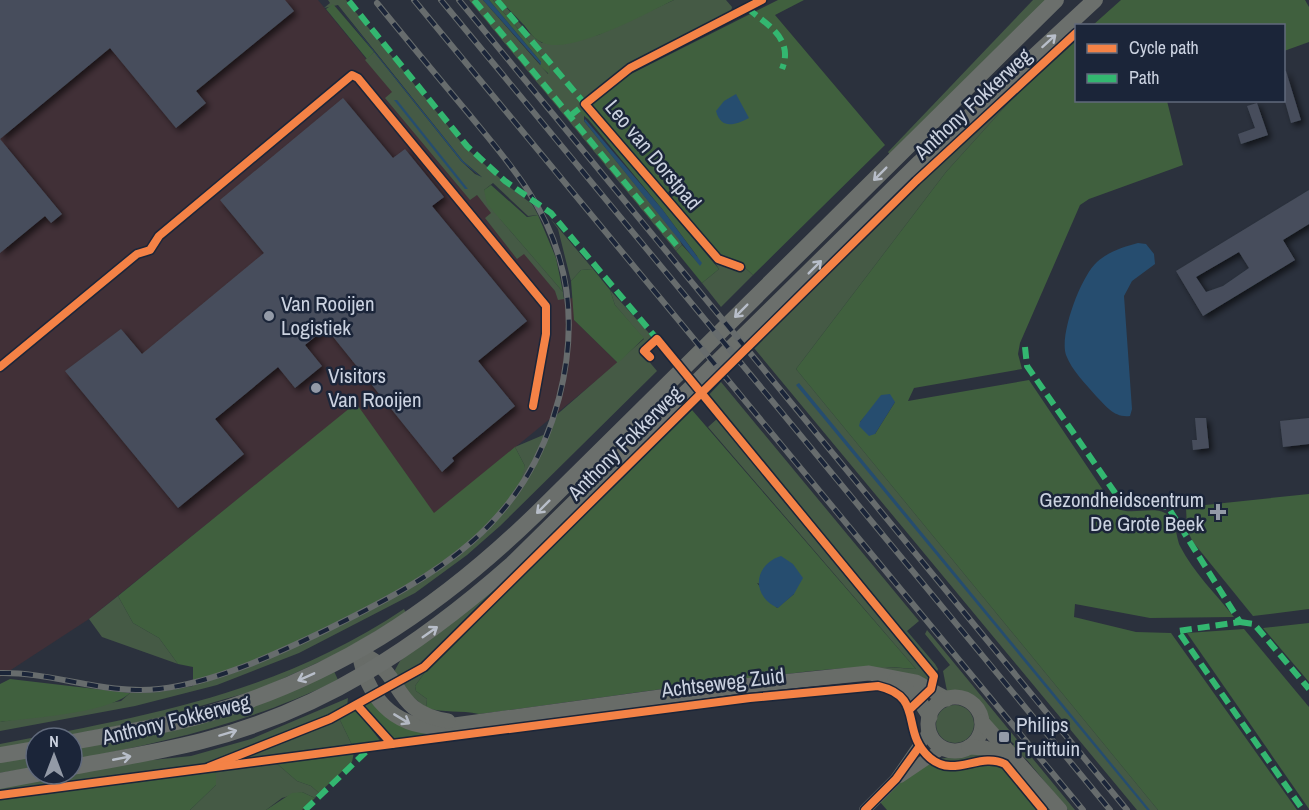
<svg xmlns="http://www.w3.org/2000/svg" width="1309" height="810" font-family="'Archivo Narrow',sans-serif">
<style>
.industrial{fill:#413037}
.green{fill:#455a45}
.forest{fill:#40603e;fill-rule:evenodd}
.water{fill:#264d6f}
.building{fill:#474e5c;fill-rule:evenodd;filter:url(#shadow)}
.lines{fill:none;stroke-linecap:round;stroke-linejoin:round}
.minor{stroke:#686c68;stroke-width:12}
.tertiary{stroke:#686c68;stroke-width:15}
.secondary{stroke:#6b6f6c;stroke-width:16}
.rail-casing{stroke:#676c6d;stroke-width:6}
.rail{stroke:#1b2539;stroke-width:4;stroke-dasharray:11;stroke-linecap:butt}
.quiet{stroke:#33b770;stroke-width:6;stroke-dasharray:12 6;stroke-linecap:butt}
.cycleway-casing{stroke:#1b2539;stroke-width:11}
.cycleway{stroke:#f48246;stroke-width:8}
.oneway{stroke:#b8bec9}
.oneway2{stroke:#b2b8c2}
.poi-dot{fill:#939aa7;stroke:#1b2539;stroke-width:2}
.labels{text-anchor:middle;stroke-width:5;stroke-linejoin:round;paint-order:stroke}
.street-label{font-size:21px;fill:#cbd2e0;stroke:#1b2539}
.poi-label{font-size:21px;fill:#cbd2e0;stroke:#1b2539;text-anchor:start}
</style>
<defs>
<filter id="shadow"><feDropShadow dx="3.5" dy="3.5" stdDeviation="3" flood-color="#0009"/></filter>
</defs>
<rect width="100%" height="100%" fill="#2b313d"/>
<path class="industrial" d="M0 0H318L562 299 574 298V320L618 363 434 514 356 404 89 619 0 677Z"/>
<g class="green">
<path d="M328 0H346L465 147 512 189 532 204 538 215 528 216 493 183 484 190 501 220 563 292 564 299 558 300 555 291 524 254 517 259 485 218 491 213 477 195 470 200 385 98 392 92 365 60 374 52 461 161 475 174 482 177 463 161 338 5 324 8 330 3Z"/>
<path d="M469 0H483L548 74 550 66 493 0H500C513 15 526 32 542 43L598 35 674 0H726L732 7 731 12 638 59 580 102 716 261 741 270 744 267 753 275 721 307 702 283 719 269 715 263 584 110V121L679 239 682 245 676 251Z"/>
<path d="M1033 0H1047L890 155 888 152Z"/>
<path d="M1012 99 946 172 796 369 1158 810H1137L754 348 968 136Z"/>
<path d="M550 218 593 269 581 270 571 281 558 229Z"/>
<path d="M610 290 649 333 653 330 657 335 641 352 657 371 500 526 467 555 415 593 299 653 217 685 135 706 0 731V722L121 701 130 693 158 692 193 686V682C281 656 370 618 445 563 457 554 471 546 482 536 496 522 514 484 525 466L515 447 548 433 553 418 644 339 615 305Z"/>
<path d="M721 382 919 621 907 631 935 664 938 669 936 674 707 397Z"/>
<path d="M718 418 932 678 927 680 870 666 916 669 708 427Z"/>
<path d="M534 550 536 552C494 593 447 652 396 679L395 670 400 661Z"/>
<path d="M118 596 133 623 159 638 178 664 102 637 89 619Z"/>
<path d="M404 609 406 613 341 652 260 689 158 718 55 738H36V742L0 748V744C147 716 277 694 404 609Z"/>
<path d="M927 630 1075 810H1068L1027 760 1012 747 1014 744 986 719 974 699 947 691 943 671 950 665 925 634Z"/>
<path d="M334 671 338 680C249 723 169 741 72 760V749Z"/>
<path d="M425 672 415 686 416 691 427 699 426 708 400 686Z"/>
<path d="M348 698 347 707 329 717 202 765 0 792V787L133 762 191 756 251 739Z"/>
<circle cx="955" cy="724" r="19"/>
<path d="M339 718 353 747 230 762 328 724Z"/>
<path d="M974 752 987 756 955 765 935 760Z"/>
<path d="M36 756V767L0 773V762Z"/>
<path d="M275 762 297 781 311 786 319 793 315 798 302 792 282 798 266 810H190L216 785V769Z"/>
</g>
<g class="forest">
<path d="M489 0H493L550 66 549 74 540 66 541 62Z"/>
<path d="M500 0H674C646 13 569 57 541 42 531 37 529 30 522 23 515 15 507 8 500 0Z"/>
<path d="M778 0H804L775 15 885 145 753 275 742 265 720 257 590 106 625 77Z"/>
<path d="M1121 0H1305L1309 7V42L1284 51V26L1093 25Z"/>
<path d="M333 4 374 52 367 59 326 9Z"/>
<path d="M1076 41V100L1167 101 1183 165 1089 199 1080 205 1020 343 1018 354 1022 369 914 388 908 401 1029 380 1115 508C1131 516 1151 506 1165 513 1176 518 1176 537 1180 546 1193 572 1216 594 1234 617L1150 618 1075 604 1074 617 1136 632 1171 633 1297 810H1158L796 369 946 172 1012 99ZM895 402 875 434 860 422 867 414Z"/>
<path d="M581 110 585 111 719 269 702 283 676 251 682 245 700 265 697 256 662 209 588 119 579 112Z"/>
<path d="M491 185 527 217 538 215 556 258 563 292 487 204 484 190Z"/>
<path d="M593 269 610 290 615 305 644 338 618 363 574 320 571 281 581 270Z"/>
<path d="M356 403 434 513 515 447 525 466C521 478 518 493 511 504 498 526 474 542 454 556 376 614 286 654 193 682V667L178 664 159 638 133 623 118 596Z"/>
<path d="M692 410 916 669C864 663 813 671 761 677 667 687 573 702 479 714 461 710 444 713 426 708L427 699 416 691 415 686 425 672ZM757 583 794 594 777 608Z"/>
<path d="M1309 494V609L1253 616 1193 542 1187 530 1186 507Z"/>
<path d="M1309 623V682L1263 628Z"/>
<path d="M1244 629 1309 707V809L1187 633Z"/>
<path d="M10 679 130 693C109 713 31 718 0 722V684Z"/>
<path d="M372 699 395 723 608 710V715L396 741C384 738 363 717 364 704Z"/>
<path d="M353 710 358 712 382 743 353 747 339 718Z"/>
<path d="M354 752 352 762 319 793 311 786 297 781 275 762Z"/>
<path d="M981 762C1009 763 1023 790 1040 810H887L880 802 900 783 928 764 959 770Z"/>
<path d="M216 769V785L190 810H0V797Z"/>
<path d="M302 792 315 798 302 810H266L292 793Z"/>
</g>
<g class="water">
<path d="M483 0H489L541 62V65Z"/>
<path d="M336 4 463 161 482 178 461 161Z"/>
<path d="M736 94 749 118C735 125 721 130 716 111L724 101Z"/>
<path d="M394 100H397L468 189H465Z"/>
<path d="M585 119 662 209 702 263 700 266 584 121Z"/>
<path d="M1138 243 1146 244 1154 254 1155 264 1132 281 1124 296 1132 409 1130 416C1114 418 1106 406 1096 396 1086 384 1072 371 1066 355 1059 335 1081 276 1097 262 1108 252 1123 247 1138 243Z"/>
<path d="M799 383 1150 810H1147L796 385Z"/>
<path d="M890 394 895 402 875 434 869 436 859 426 860 422 881 395Z"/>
<path d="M781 556 793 564 803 578 794 594 778 608C751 596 753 565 781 556Z"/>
</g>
<g class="building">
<path d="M0 0H285L294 11 196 91 206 103 176 128 110 48 0 139Z"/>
<path d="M1284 71H1286L1301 120 1291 123 1284 98Z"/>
<path d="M343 98 393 158 405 149 444 197 432 206 527 321 478 361 515 406 452 458 454 461 442 472 326 328 305 345 322 366 295 388 278 367 215 419 244 454 178 508 65 371 121 329 142 354 264 253 220 200Z"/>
<path d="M1257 103 1268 135 1241 144 1238 134 1255 128 1247 106Z"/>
<path d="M0 139 62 214 51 223 45 216 0 253Z"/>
<path d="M1309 190V224L1283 240 1295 260 1203 316 1176 271ZM1239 252 1249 268 1223 286 1206 292 1196 277Z"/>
<path d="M1195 418H1206L1209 448 1193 450 1192 440H1197Z"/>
<path d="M1309 418V444L1283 447 1280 421Z"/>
</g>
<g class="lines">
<g class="minor">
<path d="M900 777 943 748"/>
<path d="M865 810 896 779 929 731"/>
</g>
<g class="tertiary">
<path d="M359 652C366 695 392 728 440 727L733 687 869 673 916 682 947 699"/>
<path d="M370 658C404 678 393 712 448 721"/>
<path d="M895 680 919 700 930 717"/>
<circle cx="955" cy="724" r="27"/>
<path d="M982 722 1060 810"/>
<path d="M969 747 985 748 1012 758"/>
</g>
<g class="secondary">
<path d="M72 742C113 734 156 728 197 717 333 679 436 611 536 514L1056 0"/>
<path d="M0 755 36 749"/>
<path d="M72 767C115 759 159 752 202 741 323 710 419 646 512 564L920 162 1095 0"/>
<path d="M0 781 37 774"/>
</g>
<g class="rail-casing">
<g id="rail">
<path d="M414 0 1083 810"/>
<path d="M441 0 1110 810"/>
<path d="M459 0 1127 810"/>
<path d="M0 673C53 672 105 695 159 689 216 682 274 655 326 630 438 575 525 527 559 398 571 351 573 303 559 257 543 200 504 157 468 113 437 76 407 40 377 3"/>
</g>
</g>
<use href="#rail" class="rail"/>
<g class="quiet">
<path d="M474 0 678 247"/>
<path d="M497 0 585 104 570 116"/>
<path d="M349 1 467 146 505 181 551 213 657 339"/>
<path d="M747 8C768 25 794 39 782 69"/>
<path d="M1025 347 1027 366 1118 497 1168 507 1240 622 1178 631 1303 810"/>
<path d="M1240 622 1254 624 1309 689"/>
<path d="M305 810 371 747"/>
</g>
<g class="cycleway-casing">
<g id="cycleway">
<path d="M740 267 718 259 585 104 630 68 762 0"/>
<path d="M650 357 644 351 657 339 934 676 931 689 910 709"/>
<path d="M0 367 137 254 150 250 159 236 352 75 358 78 546 306V334L533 406"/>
<path d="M357 705 392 744 750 698 878 686C926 697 899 731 930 758 955 779 979 751 1005 764L1043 810"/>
<path d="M209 767 330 719 424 667 916 181 1076 33"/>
<path d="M0 795 392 744"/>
<path d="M865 810 896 779 919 747"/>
</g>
</g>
<use href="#cycleway" class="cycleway"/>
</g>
<defs><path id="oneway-shaft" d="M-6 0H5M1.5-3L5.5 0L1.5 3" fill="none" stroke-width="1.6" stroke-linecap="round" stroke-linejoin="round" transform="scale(1.5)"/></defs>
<g class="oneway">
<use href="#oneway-shaft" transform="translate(1049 41) rotate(-42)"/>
<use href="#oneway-shaft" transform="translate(880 174) rotate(135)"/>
<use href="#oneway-shaft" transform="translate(815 267) rotate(-45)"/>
<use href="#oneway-shaft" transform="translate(741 311) rotate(135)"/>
<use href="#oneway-shaft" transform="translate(543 507) rotate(135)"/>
<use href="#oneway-shaft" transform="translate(430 632) rotate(-35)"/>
<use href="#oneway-shaft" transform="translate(306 677) rotate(156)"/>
<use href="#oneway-shaft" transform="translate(228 733) rotate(-17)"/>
<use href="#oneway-shaft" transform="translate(122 758) rotate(-11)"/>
</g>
<use class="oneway2" href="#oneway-shaft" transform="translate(402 719) rotate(31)"/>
<g class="poi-dot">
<circle cx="269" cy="316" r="6"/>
<circle cx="316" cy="388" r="6"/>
<path d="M1215 503h6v6h6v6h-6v6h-6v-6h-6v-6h6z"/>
<rect x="998" y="731" width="12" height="12" rx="3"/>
</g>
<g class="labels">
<g class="street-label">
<text transform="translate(973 104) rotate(-43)" y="7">Anthony Fokkerweg</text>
<text transform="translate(653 155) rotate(50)" y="7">Leo van Dorstpad</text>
<text transform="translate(625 443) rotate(-45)" y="7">Anthony Fokkerweg</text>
<text transform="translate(723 683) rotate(-7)" y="7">Achtseweg Zuid</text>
<text transform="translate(176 720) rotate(-14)" y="7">Anthony Fokkerweg</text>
</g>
<g class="poi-label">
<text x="281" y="311">Van Rooijen<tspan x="281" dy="24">Logistiek</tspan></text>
<text x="328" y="383">Visitors<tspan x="328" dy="24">Van Rooijen</tspan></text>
<text x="1204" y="507" text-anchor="end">Gezondheidscentrum<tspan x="1204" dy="24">De Grote Beek</tspan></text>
<text x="1016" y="732">Philips<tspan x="1016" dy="24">Fruittuin</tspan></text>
</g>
</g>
<rect x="1075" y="24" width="210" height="78" fill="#1b2539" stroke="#616a7c" stroke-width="1.5"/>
<rect x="1087" y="44" width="30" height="9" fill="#f48246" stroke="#616a7c" stroke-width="1.5"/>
<text x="1129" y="54" font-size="18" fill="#cbd2e0">Cycle path</text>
<rect x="1087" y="74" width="30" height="9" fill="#33b770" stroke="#616a7c" stroke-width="1.5"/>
<text x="1129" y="84" font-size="18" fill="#cbd2e0">Path</text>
<g transform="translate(54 756)"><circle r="28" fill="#1b2539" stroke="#616a7c" stroke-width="1.5"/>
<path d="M0-4.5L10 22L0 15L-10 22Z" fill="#939aa7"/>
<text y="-9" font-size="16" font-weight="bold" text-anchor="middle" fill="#cbd2e0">N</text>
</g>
</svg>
